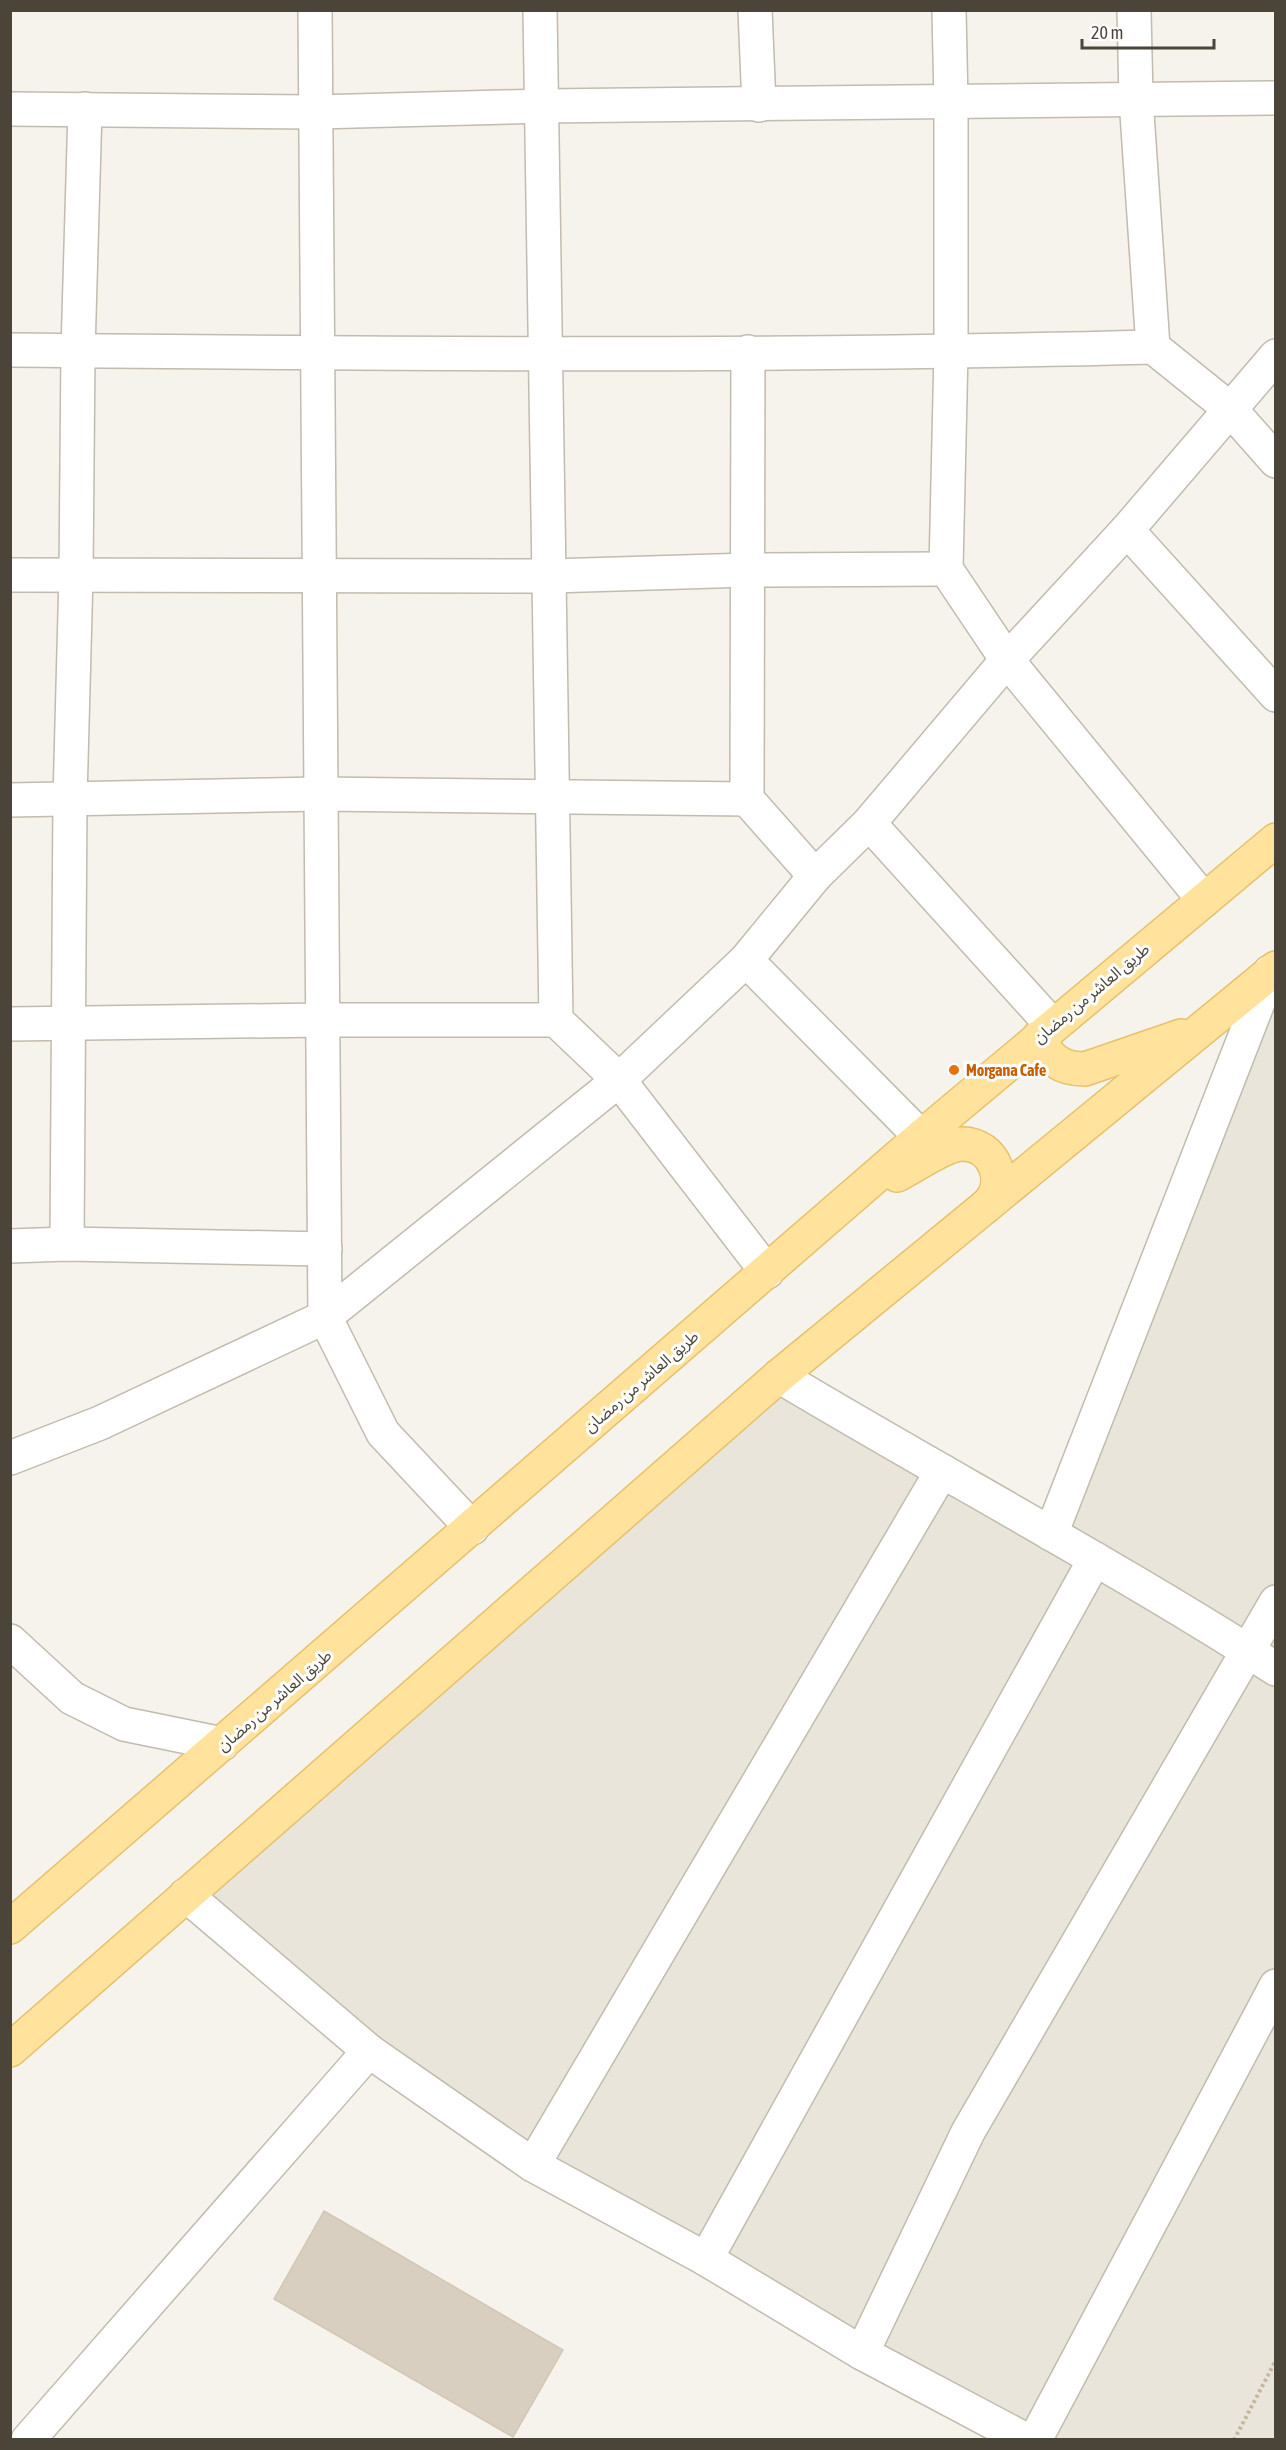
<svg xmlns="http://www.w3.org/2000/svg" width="1286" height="2450" font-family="'Asap Condensed','Noto Sans Arabic',sans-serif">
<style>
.residential{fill:#eae5da}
.building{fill:#d8cfc1;stroke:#d3c7b4;stroke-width:1.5}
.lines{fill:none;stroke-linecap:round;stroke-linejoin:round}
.street-casing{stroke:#c2bbae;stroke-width:36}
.primary-casing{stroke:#e6c16a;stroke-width:36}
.path{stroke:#c4b79f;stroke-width:4;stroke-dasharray:3 3;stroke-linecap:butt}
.street{stroke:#fff;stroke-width:33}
.primary{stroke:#ffe39c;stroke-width:33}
.food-dot{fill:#e8710a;stroke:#fff;stroke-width:2}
.labels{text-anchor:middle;stroke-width:6;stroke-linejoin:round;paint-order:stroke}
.street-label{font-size:16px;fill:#4b4439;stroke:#fff}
.food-label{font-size:16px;font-weight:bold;fill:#c56008;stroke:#fff;text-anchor:start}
</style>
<rect width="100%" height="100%" fill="#f6f3ec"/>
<path class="residential" d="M1275 968V2439H1036L537 2165 191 1896 779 1376 1051 1536Z"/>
<path class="building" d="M324 2211 563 2350 513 2437 274 2299Z"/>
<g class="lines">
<g class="street-casing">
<g id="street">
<path d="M315 10 325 1317 383 1433 472 1528"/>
<path d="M540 10 556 1020"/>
<path d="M755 10 759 105"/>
<path d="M949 10 951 103V352L946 569 1007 660 1204 900"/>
<path d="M1134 10 1136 99 1153 347"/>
<path d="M10 109 316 112 543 106 1276 98"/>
<path d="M10 350C391 354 772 357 1153 347L1230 409 1276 461"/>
<path d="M748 352 747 799 815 876"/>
<path d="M1127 530 1276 695"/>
<path d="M10 575 551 576 749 570 946 569"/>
<path d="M10 800 321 794 747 799"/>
<path d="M869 823 1052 1025"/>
<path d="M746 960 921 1137"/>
<path d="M10 1024 323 1020H556L619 1080 767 1272"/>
<path d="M67 1244 70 799 76 575 78 351 85 109"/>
<path d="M10 1246 67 1244 325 1249"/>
<path d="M779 1376C944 1475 1114 1565 1276 1669"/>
<path d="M10 1458 100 1423 325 1317 619 1080 746 960 815 876 869 823 1007 660 1127 530 1276 356"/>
<path d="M1051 1534 1270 972"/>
<path d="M10 1641 72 1698 124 1724 222 1744"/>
<path d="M186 1895 369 2051 533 2165 706 2259 862 2353 1026 2440"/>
<path d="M533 2165 942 1471"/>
<path d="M706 2259 1095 1559"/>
<path d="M862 2353 968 2132 1276 1602"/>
<path d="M28 2440 369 2051"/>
<path d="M1035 2440 1276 1986"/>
</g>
</g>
<g class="primary-casing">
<g id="primary">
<path d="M1039 1037C1047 1059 1062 1069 1085 1069L1181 1036"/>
<path d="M897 1175C913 1167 944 1145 961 1144 995 1143 1011 1185 985 1207"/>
<path d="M10 1927 921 1137 1276 840"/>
<path d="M10 2050 779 1376 1276 968"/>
</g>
</g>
<path class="path" d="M1234 2440 1276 2360"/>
<use href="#street" class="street"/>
<use href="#primary" class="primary"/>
</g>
<circle class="food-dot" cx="954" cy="1070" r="6"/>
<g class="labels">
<g class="street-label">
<text transform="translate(1091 993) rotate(-40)" y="6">طريق العاشر من رمضان</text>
<text transform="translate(641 1381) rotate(-41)" y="6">طريق العاشر من رمضان</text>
<text transform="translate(274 1700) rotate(-41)" y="6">طريق العاشر من رمضان</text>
</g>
<g class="food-label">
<text x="966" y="1076">Morgana Cafe</text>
</g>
</g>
<rect width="1286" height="2450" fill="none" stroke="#4b4439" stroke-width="24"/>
<path d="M1082 39v9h132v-9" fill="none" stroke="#4b4439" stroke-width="3"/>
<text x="1091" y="39" font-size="18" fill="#4b4439" stroke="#ffffff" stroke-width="4.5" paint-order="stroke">20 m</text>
</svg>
